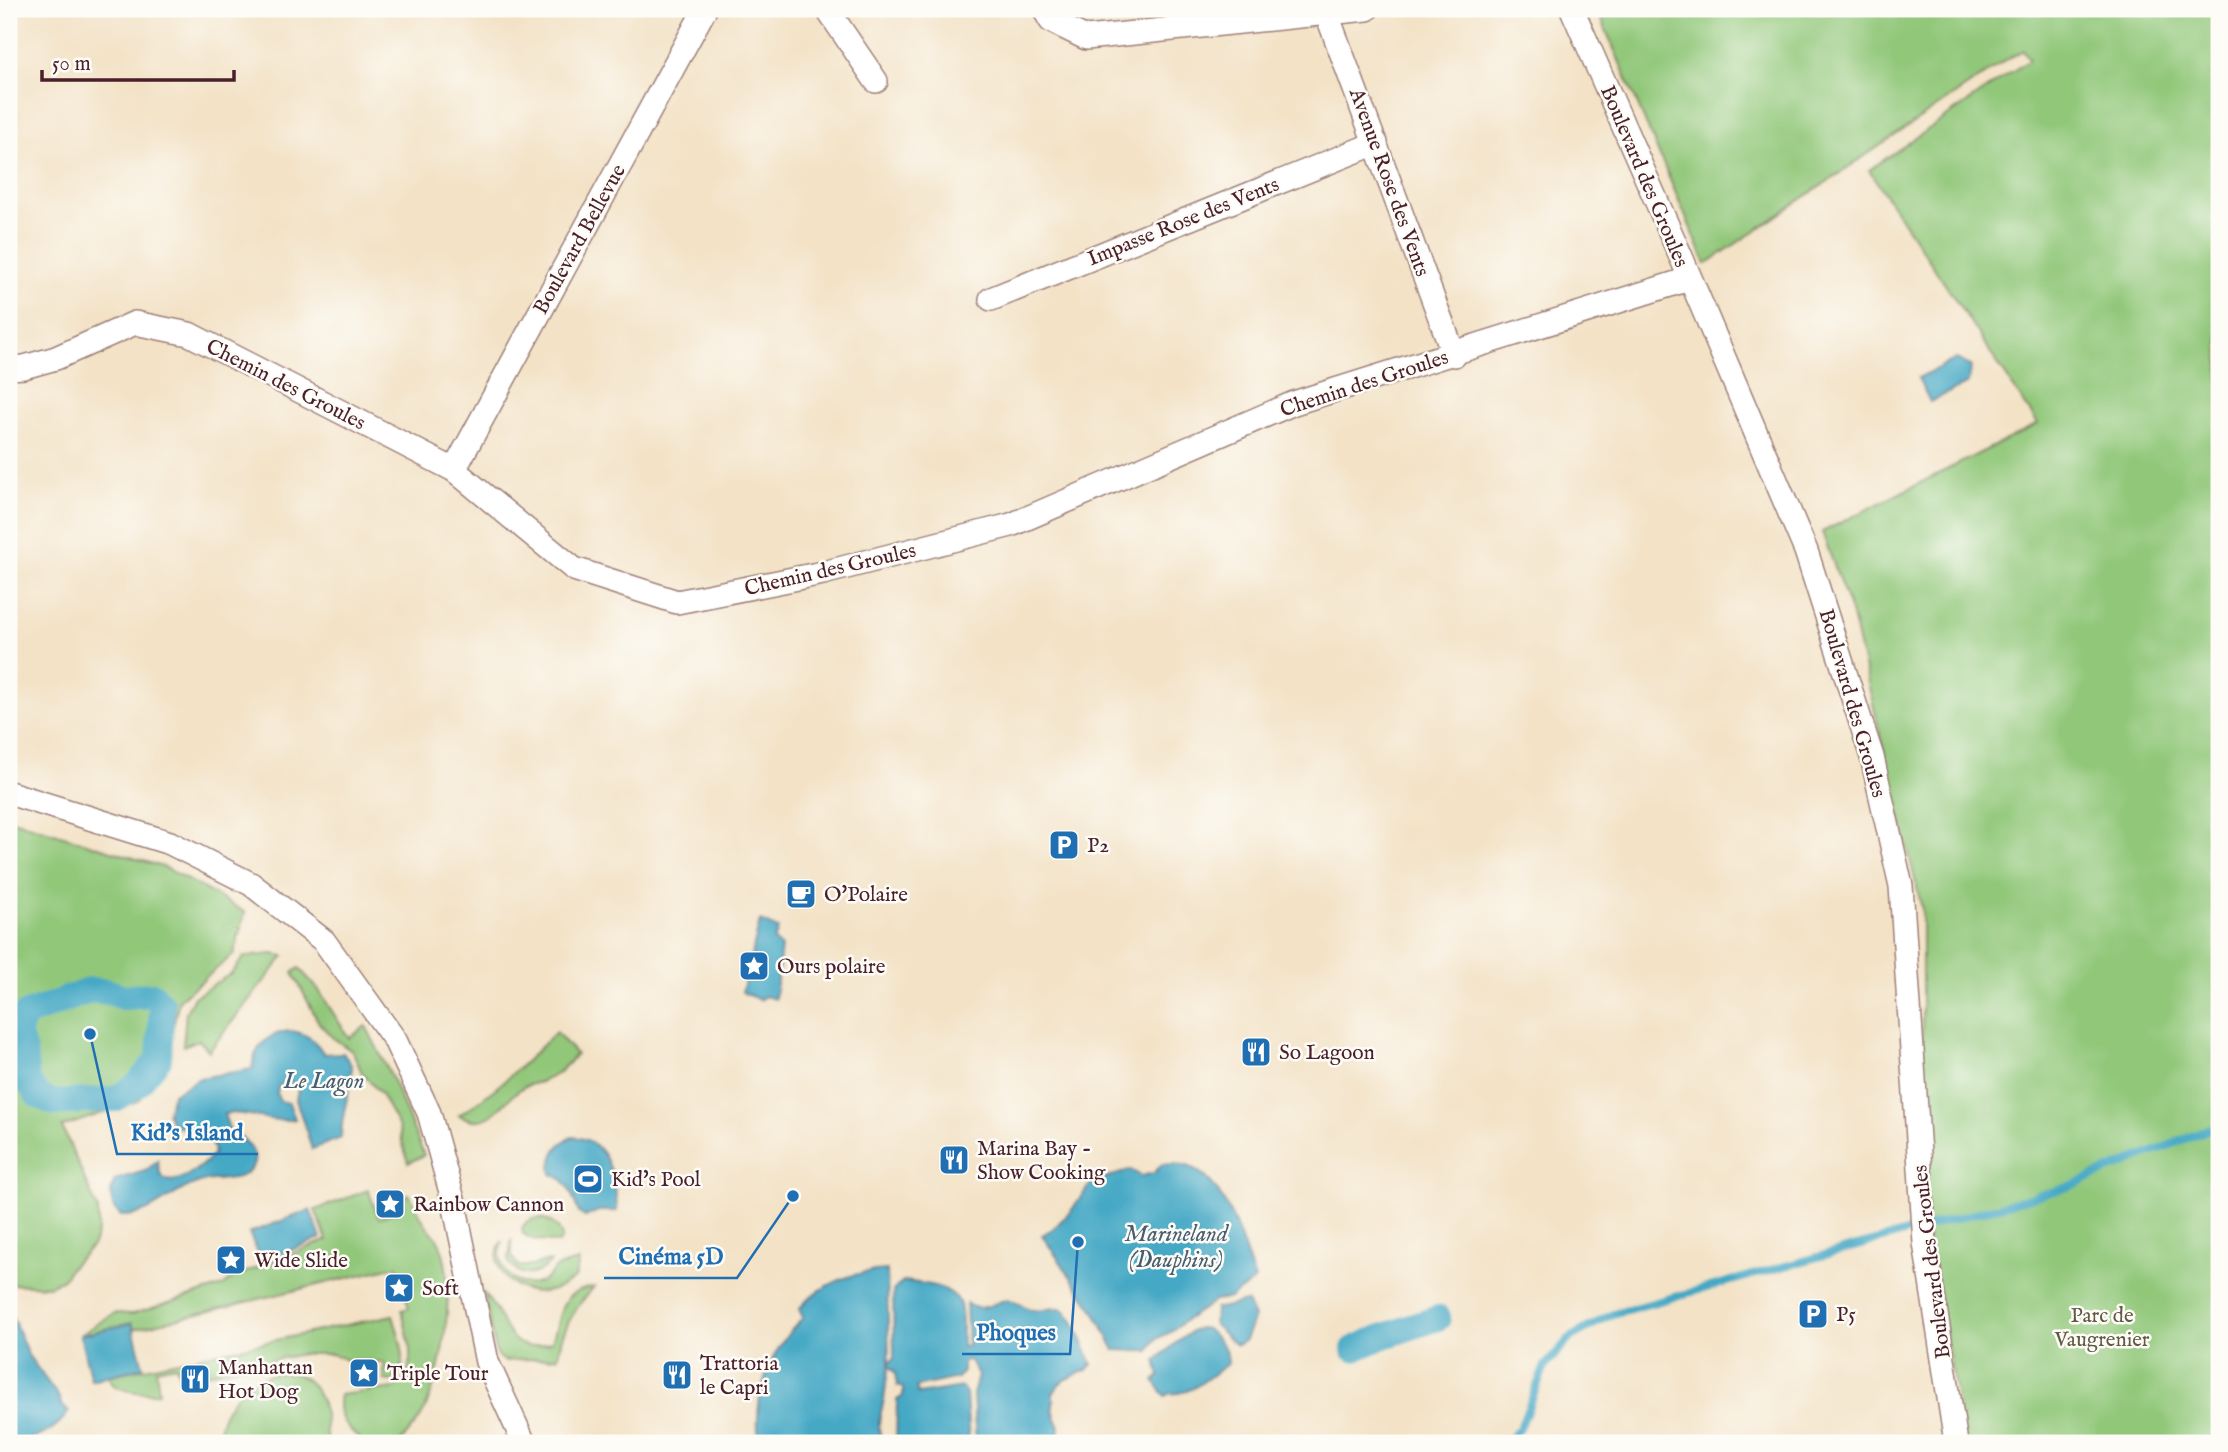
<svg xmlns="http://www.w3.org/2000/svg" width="2228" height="1452" font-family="'IM FELL English',serif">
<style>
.green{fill:#91c779;stroke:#6e7352;stroke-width:2}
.water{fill:#45a8c5;stroke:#486478;stroke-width:2}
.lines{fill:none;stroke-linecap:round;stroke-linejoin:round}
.stream{stroke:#45a8c5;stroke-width:8}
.canal{stroke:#45a8c5;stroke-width:26}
.street-casing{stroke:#9e8078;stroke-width:26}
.street{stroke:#fff;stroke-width:23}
.labels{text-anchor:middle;stroke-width:5;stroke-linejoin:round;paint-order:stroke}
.street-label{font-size:21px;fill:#4a1f2b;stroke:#fdfcf7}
.poi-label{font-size:21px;fill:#4a1f2b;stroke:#fdfcf7;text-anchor:start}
.park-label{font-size:21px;fill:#635a46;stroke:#fdfcf7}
.water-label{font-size:23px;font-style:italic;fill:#485d70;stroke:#fdfcf7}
.leader{fill:none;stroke:#1f6fb2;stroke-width:2.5}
.callout-dot{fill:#1f6fb2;stroke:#fdfcf7;stroke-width:2.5}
.callout-label{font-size:23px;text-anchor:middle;font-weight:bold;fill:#1f6fb2;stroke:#fdfcf7;stroke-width:5;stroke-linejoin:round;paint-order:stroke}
</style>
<rect width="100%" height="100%" fill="#fdfcf7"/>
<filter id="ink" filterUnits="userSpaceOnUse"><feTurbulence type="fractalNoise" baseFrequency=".0143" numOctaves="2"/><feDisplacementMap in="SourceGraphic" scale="14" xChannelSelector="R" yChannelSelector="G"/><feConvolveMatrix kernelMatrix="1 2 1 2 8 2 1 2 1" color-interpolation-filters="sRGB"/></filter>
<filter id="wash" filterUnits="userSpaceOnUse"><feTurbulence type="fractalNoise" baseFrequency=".00686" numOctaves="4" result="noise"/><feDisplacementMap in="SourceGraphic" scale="28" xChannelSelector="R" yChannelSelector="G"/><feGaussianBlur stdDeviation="1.57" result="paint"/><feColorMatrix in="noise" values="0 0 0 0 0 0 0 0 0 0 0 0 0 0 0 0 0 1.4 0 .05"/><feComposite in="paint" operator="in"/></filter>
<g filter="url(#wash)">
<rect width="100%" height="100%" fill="#f3e2c6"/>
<g class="green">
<path d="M1597 9H2219V1443H1965L1926 1230 1922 1133V909L1851 612 1822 532 2038 424 1869 170 2029 60 2023 50 2003 62 1706 264Z"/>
<path d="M9 819 166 868 245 912 234 954 179 1000 164 1067 138 1101 62 1127 98 1210V1230L93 1245 71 1267 63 1279 49 1286 9 1284Z"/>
<path d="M273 954 284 956 209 1051 199 1040 183 1046 186 1012 194 997 232 973 244 957Z"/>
<path d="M299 968 318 989 349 1038 366 1026 392 1078 424 1155 408 1163 398 1125 381 1094 362 1073 353 1052 332 1037 319 1023 293 973Z"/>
<path d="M556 1032 576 1054C566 1066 557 1076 542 1081 536 1084 528 1084 522 1088 499 1103 491 1132 459 1115 495 1092 526 1062 556 1032Z"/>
<path d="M368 1190 379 1218 400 1210 397 1200 409 1194C414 1203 419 1213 424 1222 429 1230 437 1236 440 1244 457 1287 443 1368 425 1409 419 1421 409 1433 399 1443H364C348 1429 335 1418 340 1395L395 1388 404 1380 410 1364V1346L402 1310 409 1308 397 1266 134 1329 132 1323 80 1335 114 1313 133 1314 223 1286 234 1277 327 1240 315 1210Z"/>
<path d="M542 1218C552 1222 560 1226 562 1238L559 1243 535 1240 523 1234 522 1228C528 1220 533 1218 542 1218Z"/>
<path d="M512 1239V1257L519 1266H532L548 1261 551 1262C536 1277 521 1280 508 1261Z"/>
<path d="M502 1241C499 1253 499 1262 506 1272 515 1285 533 1288 546 1279 550 1275 553 1270 558 1267 564 1264 572 1263 579 1261L575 1278C567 1283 559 1289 550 1291 520 1298 484 1272 502 1241Z"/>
<path d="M594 1287C575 1307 561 1330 558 1357L505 1361 499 1357 495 1349 484 1294C508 1319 506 1361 552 1341 563 1313 556 1292 594 1287Z"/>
<path d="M393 1315C398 1336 413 1366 392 1381L384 1380V1362L350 1361 332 1354H302L180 1379 176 1365 156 1369 159 1392C150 1395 123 1391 115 1386 112 1384 110 1379 107 1376Z"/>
<path d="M291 1373C311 1376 321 1396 325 1415 327 1425 324 1434 328 1443H219C216 1413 240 1384 269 1375 276 1373 284 1373 291 1373Z"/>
</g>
<g class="water">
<path d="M1956 359 1971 366 1968 383 1930 402 1918 378Z"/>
<path d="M760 921 778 929 774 941 781 947 775 999 765 996 760 1000 742 992Z"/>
<path d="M290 1031C306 1032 316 1041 324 1054L343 1053 352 1066C351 1091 341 1113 341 1138L312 1149 296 1100 298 1089 293 1083 285 1082 278 1087 277 1094 280 1101 289 1103 295 1119C270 1124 248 1110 224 1114L230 1131C247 1139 268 1160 243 1175 231 1182 213 1178 200 1182 172 1190 150 1218 121 1216 110 1206 109 1193 115 1180L145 1171 158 1161C159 1201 199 1170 213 1155 218 1136 185 1130 172 1124L167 1113 173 1094 200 1078 252 1069C254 1047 268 1033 290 1031Z"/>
<path d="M572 1137C610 1138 616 1181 617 1211H598L585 1217 579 1213C573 1198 569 1179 552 1174 549 1158 556 1144 572 1137Z"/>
<path d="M1162 1164C1171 1165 1182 1163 1190 1167 1228 1184 1242 1244 1255 1280L1230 1298 1215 1301 1183 1322 1171 1332 1156 1339 1149 1351 1115 1350 1094 1311 1042 1235 1054 1228 1071 1211 1092 1182 1131 1170 1141 1176 1154 1173Z"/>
<path d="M310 1210 321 1238 262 1262 249 1233Z"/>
<path d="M887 1270 889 1364 894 1358 893 1291 903 1281C920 1283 951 1285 959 1302 964 1314 961 1333 962 1347L968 1346 966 1303C978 1313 990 1305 1002 1301 1014 1297 1022 1307 1033 1310 1042 1312 1051 1307 1060 1308 1072 1310 1086 1352 1092 1364L1087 1370 1066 1379 1059 1384 1053 1394V1409L1059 1427 1058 1443H976L973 1394 978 1376 970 1360 963 1361V1371L957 1378 916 1387 918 1394 962 1387 966 1394 969 1443H896L897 1400 903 1396V1388L897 1386 895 1373 889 1366C886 1377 886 1389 884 1400 880 1416 875 1427 884 1443H759C753 1396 769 1350 803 1318L799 1309C820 1283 856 1271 887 1270Z"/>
<path d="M1247 1302 1254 1317 1245 1340 1237 1345C1227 1340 1223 1331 1214 1325L1215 1309Z"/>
<path d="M9 1309 28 1355 60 1399 61 1405 69 1411C55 1433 34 1441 9 1441Z"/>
<path d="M132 1323 143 1367 91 1380 80 1335Z"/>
<path d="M1199 1328 1207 1329C1219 1341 1228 1347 1228 1364 1210 1374 1193 1396 1170 1393L1165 1396 1154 1381 1160 1376 1156 1360C1170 1349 1183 1335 1199 1328Z"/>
<path d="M148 1435 159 1438 164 1443H124Z"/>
</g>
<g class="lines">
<path class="stream" d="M1505 1443 1520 1428 1545 1366 1571 1337 1613 1314 2065 1188 2219 1125"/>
<g class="canal">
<path d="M91 990 109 992 123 997 153 995 162 1005 159 1059 137 1085 115 1099 55 1103 38 1096 27 1080 24 1052 18 1033 25 1015Z"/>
<path d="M1354 1349 1379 1338 1438 1318"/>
</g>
</g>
</g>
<g filter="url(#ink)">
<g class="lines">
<g class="street-casing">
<g id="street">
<path d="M827 9 876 81"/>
<path d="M1044 9 1051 21 1086 38 1367 9"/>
<path d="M1325 9 1454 355"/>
<path d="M1572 9 1682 259 1806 551 1872 757 1901 886 1925 1243 1956 1443"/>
<path d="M991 299 1376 143"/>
<path d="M9 368 24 367 56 358 135 323 189 334 454 470 574 569 677 602 823 573 1011 525 1294 403 1689 279"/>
<path d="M454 470 705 9"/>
<path d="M9 793 170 843 251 884 324 941 395 1040 429 1113 454 1203 487 1362 524 1443"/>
</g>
</g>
<use href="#street" class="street"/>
</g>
</g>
<defs>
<g id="parking-square" transform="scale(1.575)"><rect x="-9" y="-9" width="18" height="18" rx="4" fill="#1f6fb2" stroke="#fdfcf7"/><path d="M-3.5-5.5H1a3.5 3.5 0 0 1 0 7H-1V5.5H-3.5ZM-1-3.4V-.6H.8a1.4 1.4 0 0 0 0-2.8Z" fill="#fff"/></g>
<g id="cafe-square" transform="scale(1.575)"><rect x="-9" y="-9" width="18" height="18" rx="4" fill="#1f6fb2" stroke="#fdfcf7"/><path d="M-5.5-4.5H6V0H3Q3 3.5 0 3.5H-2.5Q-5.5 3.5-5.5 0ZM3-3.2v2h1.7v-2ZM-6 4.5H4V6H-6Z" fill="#fff"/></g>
<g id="sight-square" transform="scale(1.575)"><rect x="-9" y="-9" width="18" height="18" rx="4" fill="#1f6fb2" stroke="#fdfcf7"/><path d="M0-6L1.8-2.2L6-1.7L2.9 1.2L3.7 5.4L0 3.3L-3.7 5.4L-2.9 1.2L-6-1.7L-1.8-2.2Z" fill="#fff"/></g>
<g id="restaurant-square" transform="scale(1.575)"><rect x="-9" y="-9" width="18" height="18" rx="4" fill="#1f6fb2" stroke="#fdfcf7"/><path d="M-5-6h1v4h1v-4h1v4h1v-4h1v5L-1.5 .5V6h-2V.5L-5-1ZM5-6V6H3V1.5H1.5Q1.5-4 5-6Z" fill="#fff"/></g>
<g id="stadium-square" transform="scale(1.575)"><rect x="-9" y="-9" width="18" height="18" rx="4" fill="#1f6fb2" stroke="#fdfcf7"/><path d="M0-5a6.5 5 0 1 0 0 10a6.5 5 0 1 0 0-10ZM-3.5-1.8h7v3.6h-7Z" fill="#fff"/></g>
</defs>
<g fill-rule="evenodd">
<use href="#parking-square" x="1064" y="845"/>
<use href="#cafe-square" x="801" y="894"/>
<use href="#sight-square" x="754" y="966"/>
<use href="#restaurant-square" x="1256" y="1052"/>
<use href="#restaurant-square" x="954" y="1160"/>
<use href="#stadium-square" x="588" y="1179"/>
<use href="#sight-square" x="390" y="1204"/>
<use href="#sight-square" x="231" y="1260"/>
<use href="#sight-square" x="399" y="1288"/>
<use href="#parking-square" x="1813" y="1314"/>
<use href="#sight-square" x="364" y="1373"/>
<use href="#restaurant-square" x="677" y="1375"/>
<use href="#restaurant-square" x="195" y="1379"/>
</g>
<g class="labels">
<g class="street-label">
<text transform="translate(1645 176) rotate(67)" y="7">Boulevard des Groules</text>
<text transform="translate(1390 182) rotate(70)" y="7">Avenue Rose des Vents</text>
<text transform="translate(1183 221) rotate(-22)" y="7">Impasse Rose des Vents</text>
<text transform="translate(579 239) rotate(-61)" y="7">Boulevard Bellevue</text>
<text transform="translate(1364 383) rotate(-18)" y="7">Chemin des Groules</text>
<text transform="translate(286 384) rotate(27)" y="7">Chemin des Groules</text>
<text transform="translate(830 569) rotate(-13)" y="7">Chemin des Groules</text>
<text transform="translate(1853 703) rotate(74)" y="7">Boulevard des Groules</text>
<text transform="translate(1931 1262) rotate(-97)" y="7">Boulevard des Groules</text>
</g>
<g class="poi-label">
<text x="1087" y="852">P2</text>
<text x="824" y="901">O'Polaire</text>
<text x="777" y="973">Ours polaire</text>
<text x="1279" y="1059">So Lagoon</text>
<text x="977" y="1155">Marina Bay -<tspan x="977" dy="24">Show Cooking</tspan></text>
<text x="611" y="1186">Kid's Pool</text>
<text x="413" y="1211">Rainbow Cannon</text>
<text x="254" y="1267">Wide Slide</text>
<text x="422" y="1295">Soft</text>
<text x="1836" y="1321">P5</text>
<text x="700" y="1370">Trattoria<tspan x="700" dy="24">le Capri</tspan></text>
<text x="218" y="1374">Manhattan<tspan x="218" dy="24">Hot Dog</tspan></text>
<text x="387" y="1380">Triple Tour</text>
</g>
<g class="park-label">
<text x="2102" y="1322">Parc de<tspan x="2102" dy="24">Vaugrenier</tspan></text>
</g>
<g class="water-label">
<text x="324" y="1088">Le Lagon</text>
<text x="1176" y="1241">Marineland<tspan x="1176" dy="26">(Dauphins)</tspan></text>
</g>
</g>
<path class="leader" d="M90 1034L117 1154H258M793 1196L737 1278H604M1078 1242L1070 1354H962"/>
<g class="callout-dot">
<circle cx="90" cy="1034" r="7"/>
<circle cx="793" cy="1196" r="7"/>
<circle cx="1078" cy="1242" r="7"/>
</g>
<g class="callout-label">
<text x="187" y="1140">Kid's Island</text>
<text x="671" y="1264">Cinéma 5D</text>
<text x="1016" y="1340">Phoques</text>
</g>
<rect width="2228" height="1452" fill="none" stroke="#fdfcf7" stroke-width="35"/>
<path d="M42 70v10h192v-10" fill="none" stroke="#4a1f2b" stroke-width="3.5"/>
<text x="52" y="70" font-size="21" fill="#4a1f2b" stroke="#fdfcf7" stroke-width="5" paint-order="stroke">50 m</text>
</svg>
